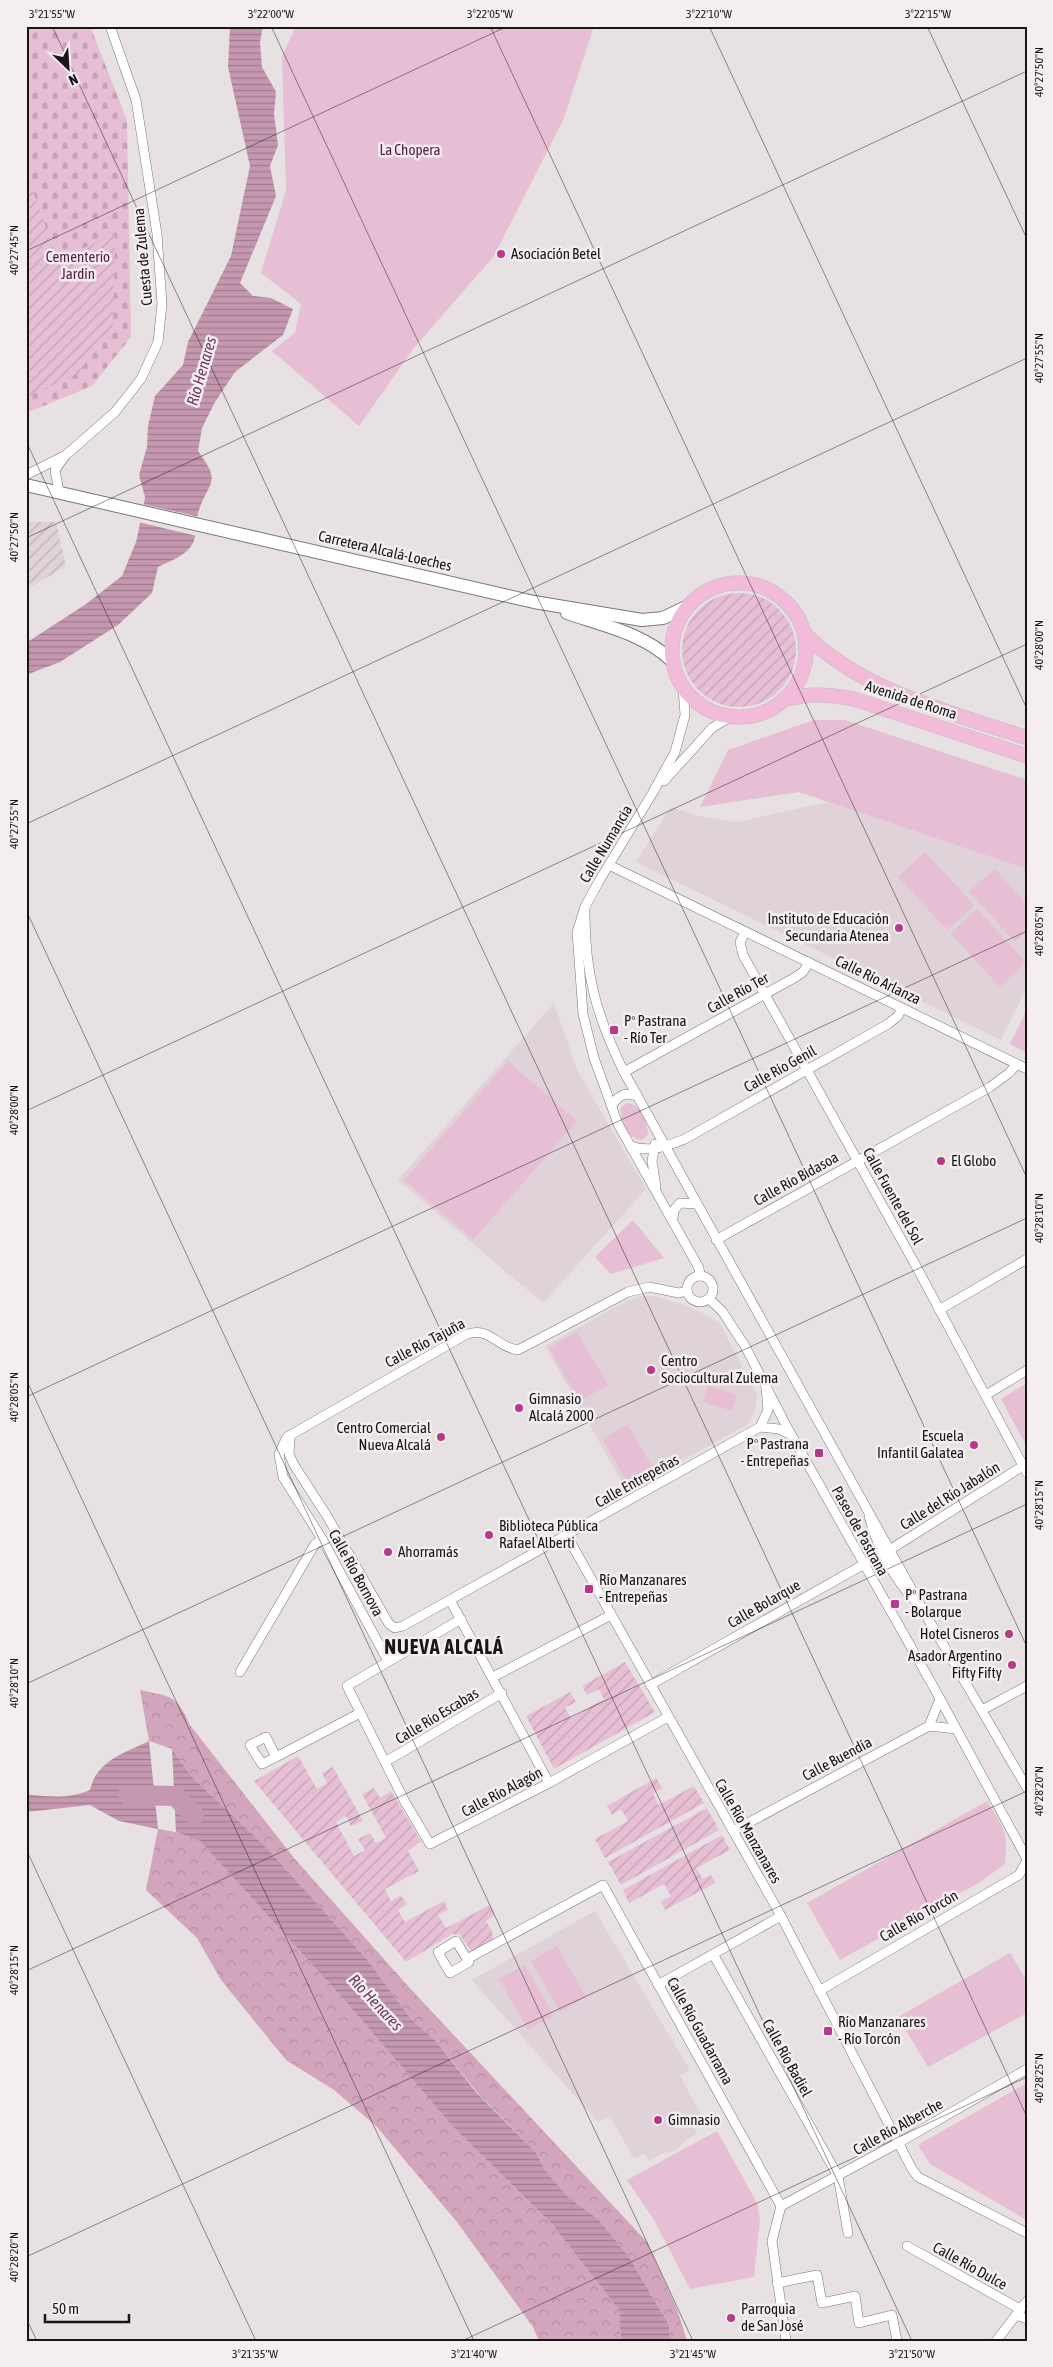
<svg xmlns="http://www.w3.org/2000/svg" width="1053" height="2367" font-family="'Asap Condensed',sans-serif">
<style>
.built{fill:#dfd2d9}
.industrial{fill:url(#industrial-furrows)}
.green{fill:#e6bfd4}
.forest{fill:url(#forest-crowns)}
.cemetery{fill:url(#cemetery-stones)}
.garden{fill:url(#garden-furrows)}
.water{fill:url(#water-rules)}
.pier{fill:#e7e1e4}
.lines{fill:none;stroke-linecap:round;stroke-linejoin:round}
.river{stroke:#c598b0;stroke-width:20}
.minor-casing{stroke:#7c7779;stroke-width:10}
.secondary-casing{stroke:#7c7779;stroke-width:14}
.primary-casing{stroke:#bebdbe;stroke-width:15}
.minor{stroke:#fff;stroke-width:9}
.secondary{stroke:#fff;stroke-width:12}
.primary{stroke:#f2bbda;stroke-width:14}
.ticks{fill:none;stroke:#171516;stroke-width:1;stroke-opacity:0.45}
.poi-dot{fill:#b73a89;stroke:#f4eef1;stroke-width:2}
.labels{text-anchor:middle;stroke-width:5;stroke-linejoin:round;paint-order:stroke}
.park-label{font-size:15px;fill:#572042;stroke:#f4eef1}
.poi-label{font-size:15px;fill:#171516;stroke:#f4eef1;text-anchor:start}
.street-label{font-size:15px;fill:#171516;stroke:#f4eef1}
.water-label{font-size:16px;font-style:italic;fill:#713859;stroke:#f4eef1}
.district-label{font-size:20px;font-weight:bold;letter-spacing:1px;fill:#171516;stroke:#f4eef1}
.neatline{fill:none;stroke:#171516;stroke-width:2}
.ticks-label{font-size:12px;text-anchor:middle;fill:#171516}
</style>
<defs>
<pattern id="industrial-furrows" width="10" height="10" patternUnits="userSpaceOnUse" patternTransform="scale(1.25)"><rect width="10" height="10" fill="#dfd2d9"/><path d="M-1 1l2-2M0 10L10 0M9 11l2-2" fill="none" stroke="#bfb3ba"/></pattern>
<pattern id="forest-crowns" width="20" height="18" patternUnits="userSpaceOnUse" patternTransform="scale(1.25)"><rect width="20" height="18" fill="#d3a5bd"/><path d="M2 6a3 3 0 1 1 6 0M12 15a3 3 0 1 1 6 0" fill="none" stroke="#b48da2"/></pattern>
<pattern id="cemetery-stones" width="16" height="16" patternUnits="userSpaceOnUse" patternTransform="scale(1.25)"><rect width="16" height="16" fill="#e6bfd4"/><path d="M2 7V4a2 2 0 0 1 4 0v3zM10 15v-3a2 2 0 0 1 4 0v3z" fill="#c5a3b5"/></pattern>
<pattern id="garden-furrows" width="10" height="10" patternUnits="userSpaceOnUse" patternTransform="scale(1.25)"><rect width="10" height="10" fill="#e6bfd4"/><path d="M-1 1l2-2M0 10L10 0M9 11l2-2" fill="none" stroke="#c5a3b5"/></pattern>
<pattern id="water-rules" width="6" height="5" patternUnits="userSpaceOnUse" patternTransform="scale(1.25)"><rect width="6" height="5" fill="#c598b0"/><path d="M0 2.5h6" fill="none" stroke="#9f7b8e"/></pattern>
</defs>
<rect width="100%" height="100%" fill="#e7e1e4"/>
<g class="built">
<path d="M829 802 1027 869V987L1001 1040 636 862 671 807 698 816 737 822Z"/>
<path d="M554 1003 577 1070 646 1189 543 1303 398 1180Z"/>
<path d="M641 1296H653L682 1304 709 1316 720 1324 757 1395 756 1408 748 1424 627 1491 545 1346 627 1301Z"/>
<path d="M595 1911 690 2070 680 2076 704 2120 693 2126 697 2134 686 2140 675 2151 661 2154 649 2161 645 2153 634 2159 610 2116 598 2122 472 1980Z"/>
</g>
<path class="industrial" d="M26 522H56L66 566 26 590Z"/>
<g class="green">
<path d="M296 26H594L564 118 494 256 413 349 359 426 272 351 295 333 301 304 261 273 286 190 282 57Z"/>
<path d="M814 720H845L1027 780V869L799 792 700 807 728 750Z"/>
<path d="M925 852 974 905 947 930 898 877Z"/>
<path d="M995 869 1027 904V931L1015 942 969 891Z"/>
<path d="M977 909 1026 962 1000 987 951 934Z"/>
<path d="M1027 1009V1053L1010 1044Z"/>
<path d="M508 1061 577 1121 473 1240 404 1180Z"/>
<path d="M628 1103C641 1104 647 1122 648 1134L643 1140C627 1140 620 1120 621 1107Z"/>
<path d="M633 1220 664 1258 611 1274 595 1257Z"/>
<path d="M577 1332 608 1385 580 1401 549 1348Z"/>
<path d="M1027 1383V1447L1001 1399Z"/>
<path d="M708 1386 737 1395 732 1411 703 1402Z"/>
<path d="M628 1424 652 1467 626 1481 603 1439Z"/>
<path d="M987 1801C1004 1829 1009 1831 1005 1864L980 1882 840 1960 807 1903Z"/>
<path d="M557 1946 586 1997 560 2012 531 1961Z"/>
<path d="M1010 1953 1027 1981V2013L928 2067 898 2017Z"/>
<path d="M525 1965 554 2016 528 2030 499 1979Z"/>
<path d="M1027 2083V2220L930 2164 918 2145Z"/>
<path d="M717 2131 757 2203 760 2219 754 2277 690 2289 654 2220 627 2180Z"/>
</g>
<g class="forest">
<path d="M140 1690C172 1697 176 1694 190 1725L294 1858 408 1986 647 2242 677 2309 687 2341H670L669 2325 643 2281 630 2258 598 2219 569 2198 545 2170 537 2154 476 2091 435 2040 411 2019 366 1958 265 1846 191 1776 172 1749 149 1741Z"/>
<path d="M158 1829 187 1834 199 1840 347 2003 453 2127 552 2224 619 2310 621 2341H539L533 2327 457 2222 376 2126 334 2090 286 2060 221 1980 197 1938 146 1890Z"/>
</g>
<path class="cemetery" d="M26 26H90L127 120 131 337 92 386 26 413Z"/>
<g class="garden">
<path d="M26 171 57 259 115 235 113 326 78 374 26 397Z"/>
<circle cx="739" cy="650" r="57"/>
<path d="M625 1662 655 1712 554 1769 526 1716 570 1692 576 1702 565 1708 571 1718 604 1699 599 1689 587 1695 582 1686Z"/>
<path d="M298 1756 317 1789 327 1783 322 1773 333 1767 363 1821 351 1826 346 1816 336 1822 354 1856 365 1850 358 1839 370 1833 376 1843 386 1838 362 1794 374 1788 380 1798 391 1791 421 1841 408 1851 419 1871 385 1889 391 1901 401 1895 407 1904 398 1910 405 1922 444 1901 448 1910 438 1915 446 1928 490 1905 495 1915 486 1921 492 1931 494 1944 474 1955 460 1935 452 1934 406 1962 254 1781Z"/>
<path d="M656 1778 662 1788 653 1793 658 1805 694 1786 704 1803 605 1858 595 1839 628 1821 621 1809 612 1815 607 1806Z"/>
<path d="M707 1808 719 1830 621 1885 608 1862Z"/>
<path d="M722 1835 730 1850 696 1868 703 1879 711 1875 715 1883 665 1910 661 1902 671 1896 664 1884 629 1903 623 1890Z"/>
</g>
<g class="water">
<path d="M263 26 260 42 262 67 276 92 274 114 278 145 270 166 276 196 240 283 253 296 271 298 293 309 283 335 235 372 215 402 202 428 198 451C223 485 208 480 198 513 196 522 197 535 193 543 186 556 170 561 158 567L152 593 118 625 60 662 26 675V643L86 604 122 576 136 542 143 510 145 497 139 475 147 447 148 426 155 396 183 365 188 342 231 256 250 166 228 67 230 27Z"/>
<path d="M149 1741 158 1829 119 1821 90 1805 26 1812V1794C47 1797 70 1799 90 1790 97 1760 125 1753 149 1741Z"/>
<path d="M172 1749 191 1776 265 1846 366 1958 411 2019 435 2040 475 2091 537 2154 545 2170 569 2198 598 2219 630 2258 643 2281 669 2325 670 2341H621L619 2310 552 2224 453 2127 347 2003 199 1840 176 1832Z"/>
</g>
<path class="pier" d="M142 504 200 517 197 536 138 522Z"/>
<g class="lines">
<path class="river" d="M128 1795 175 1796 194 1815"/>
<g class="minor-casing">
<g id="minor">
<path d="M26 475 66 455 115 412 141 379 158 342 162 304 157 234 136 100 110 26"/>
<path d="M59 492 55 470 65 456"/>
<path d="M683 688 685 715 675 752 652 794 599 881 585 907 577 932 583 1014 594 1058 618 1124 699 1268 700 1276"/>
<path d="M664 781 712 728 730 717"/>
<path d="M609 865 1027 1069"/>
<path d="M585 907C584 970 596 1016 624 1072L923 1610 1027 1788"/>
<path d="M745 932 740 942 743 955 916 1266 1027 1473"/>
<path d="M624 1072 794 978 803 972 809 962"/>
<path d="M612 1105C619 1095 625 1092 636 1096"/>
<path d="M655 1144 652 1161 656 1187"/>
<path d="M631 1146C650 1153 667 1146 685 1139L888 1024 898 1016 902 1008"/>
<path d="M673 1218 674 1210 680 1203 696 1204"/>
<path d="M716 1240 990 1087 1009 1073 1017 1064"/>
<circle cx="700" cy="1289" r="13"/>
<path d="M709 1299 722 1311 745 1346 788 1429 933 1686 1027 1859"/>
<path d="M939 1310 1027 1259"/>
<path d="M986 1395 1027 1370"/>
<path d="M760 1427 779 1429 791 1435"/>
<path d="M290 1435 289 1454 294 1465 327 1516 389 1624 395 1628 403 1626 760 1427 768 1410 766 1387"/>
<path d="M869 1516C877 1547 894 1579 916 1602"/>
<path d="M567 1536 781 1916 912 2169 918 2177 1027 2233"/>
<path d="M450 1600 549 1783"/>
<path d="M461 1619 347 1686 405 1802 430 1844 549 1783 668 1717"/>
<path d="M388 1661 322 1539 283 1477 279 1454 287 1437 467 1334C491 1327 496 1347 518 1350L628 1292 649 1287 679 1293 687 1291"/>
<path d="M240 1672 315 1544 322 1539"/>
<path d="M493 1677 611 1615"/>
<path d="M650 1685 891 1549 1023 1466"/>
<path d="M982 1710 1027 1686"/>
<path d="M929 1726 956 1729"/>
<path d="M276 1757 262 1764 250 1745 266 1737 276 1757 360 1713"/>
<path d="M385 1762 502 1693"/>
<path d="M733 1831 929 1726 940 1699"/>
<path d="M456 1941 469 1962 450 1973 438 1952Z"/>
<path d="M713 1954 838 2176 848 2233"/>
<path d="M467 1959 603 1885 781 2206 772 2241 786 2341"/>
<path d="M658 1985 781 1916"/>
<path d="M819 1991 1019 1875 1027 1860"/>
<path d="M781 2206 900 2142 1027 2069"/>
<path d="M907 2246 1020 2309"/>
<path d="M777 2283 817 2275 822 2303 855 2296 859 2323 892 2315 897 2341"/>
<path d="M1016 2315 1027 2319"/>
<path d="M996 2341 1027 2301"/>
</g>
</g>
<g class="secondary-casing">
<g id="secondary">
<path d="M26 485 534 602 642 620 663 618 686 607"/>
<path d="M567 613C602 625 645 634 672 661"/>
</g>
</g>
<g class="primary-casing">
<g id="primary">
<circle cx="739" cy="650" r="67"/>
<path d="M804 633C860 691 953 713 1027 738"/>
<path d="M783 700C811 693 826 694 854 699L1027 756"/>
</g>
</g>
<use href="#minor" class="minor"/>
<use href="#secondary" class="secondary"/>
<use href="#primary" class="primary"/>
</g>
<path class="ticks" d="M52 26 1027 2117M271 26 1027 1647M490 26 1027 1178M709 26 1027 709M927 26 1027 239M26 251 508 26M26 441 912 2341M26 538 1027 71M26 824 1027 358M26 910 693 2341M26 1111 1027 644M26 1379 474 2341M26 1397 1027 931M26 1684 1027 1218M26 1849 256 2341M26 1971 1027 1504M26 2257 1027 1791M26 2318 37 2341M462 2341 1027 2077"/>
<g class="poi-dot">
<circle cx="501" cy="254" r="5"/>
<circle cx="899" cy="928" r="5"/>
<rect x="609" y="1025" width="10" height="10" rx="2.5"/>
<circle cx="941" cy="1161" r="5"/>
<circle cx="651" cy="1370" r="5"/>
<circle cx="519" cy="1408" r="5"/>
<circle cx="441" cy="1437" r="5"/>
<circle cx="974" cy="1445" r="5"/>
<rect x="814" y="1448" width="10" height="10" rx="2.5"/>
<circle cx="489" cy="1535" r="5"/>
<circle cx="388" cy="1552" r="5"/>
<rect x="584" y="1584" width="10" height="10" rx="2.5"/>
<rect x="890" y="1599" width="10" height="10" rx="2.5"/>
<circle cx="1009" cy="1634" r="5"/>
<circle cx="1012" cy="1665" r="5"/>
<rect x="823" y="2026" width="10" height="10" rx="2.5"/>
<circle cx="658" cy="2120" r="5"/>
<circle cx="731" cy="2318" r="5"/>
</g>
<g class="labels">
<g class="park-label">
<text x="410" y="155">La Chopera</text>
<text x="78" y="262">Cementerio<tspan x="78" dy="17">Jardín</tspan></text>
</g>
<g class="poi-label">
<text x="511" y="259">Asociación Betel</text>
<text x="889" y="924" text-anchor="end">Instituto de Educación<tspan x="889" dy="17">Secundaria Atenea</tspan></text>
<text x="624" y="1026">Pº Pastrana<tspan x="624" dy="17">- Río Ter</tspan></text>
<text x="951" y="1166">El Globo</text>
<text x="661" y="1366">Centro<tspan x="661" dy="17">Sociocultural Zulema</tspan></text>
<text x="529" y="1404">Gimnasio<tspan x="529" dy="17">Alcalá 2000</tspan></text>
<text x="431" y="1433" text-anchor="end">Centro Comercial<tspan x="431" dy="17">Nueva Alcalá</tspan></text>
<text x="964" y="1441" text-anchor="end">Escuela<tspan x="964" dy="17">Infantil Galatea</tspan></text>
<text x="809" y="1449" text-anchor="end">Pº Pastrana<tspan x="809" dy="17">- Entrepeñas</tspan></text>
<text x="499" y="1531">Biblioteca Pública<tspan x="499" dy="17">Rafael Alberti</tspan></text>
<text x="398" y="1557">Ahorramás</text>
<text x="599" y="1585">Río Manzanares<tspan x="599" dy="17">- Entrepeñas</tspan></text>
<text x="905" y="1600">Pº Pastrana<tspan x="905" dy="17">- Bolarque</tspan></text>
<text x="999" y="1639" text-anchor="end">Hotel Cisneros</text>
<text x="1002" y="1661" text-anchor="end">Asador Argentino<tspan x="1002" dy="17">Fifty Fifty</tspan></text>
<text x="838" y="2027">Río Manzanares<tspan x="838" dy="17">- Río Torcón</tspan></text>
<text x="668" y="2125">Gimnasio</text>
<text x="741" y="2314">Parroquia<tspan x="741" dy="17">de San José</tspan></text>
</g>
<g class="street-label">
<text transform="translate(143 257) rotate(-95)" y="5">Cuesta de Zulema</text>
<text transform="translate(385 551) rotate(13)" y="5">Carretera Alcalá-Loeches</text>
<text transform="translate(911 700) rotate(18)" y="5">Avenida de Roma</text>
<text transform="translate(606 844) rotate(-59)" y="5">Calle Numancia</text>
<text transform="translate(878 980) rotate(26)" y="5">Calle Río Arlanza</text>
<text transform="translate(738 993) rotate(-29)" y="5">Calle Río Ter</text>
<text transform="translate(780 1069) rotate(-29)" y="5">Calle Río Genil</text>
<text transform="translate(796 1179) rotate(-29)" y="5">Calle Río Bidasoa</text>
<text transform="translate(893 1196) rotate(61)" y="5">Calle Fuente del Sol</text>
<text transform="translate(425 1343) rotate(-28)" y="5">Calle Río Tajuña</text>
<text transform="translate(637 1481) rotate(-29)" y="5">Calle Entrepeñas</text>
<text transform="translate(950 1496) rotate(-32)" y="5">Calle del Río Jabalón</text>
<text transform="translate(860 1531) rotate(61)" y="5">Paseo de Pastrana</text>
<text transform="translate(356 1573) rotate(61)" y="5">Calle Río Bornova</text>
<text transform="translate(764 1604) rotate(-30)" y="5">Calle Bolarque</text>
<text transform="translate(437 1716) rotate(-31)" y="5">Calle Río Escabas</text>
<text transform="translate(837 1759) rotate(-28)" y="5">Calle Buendía</text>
<text transform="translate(502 1792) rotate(-28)" y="5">Calle Río Alagón</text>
<text transform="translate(748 1831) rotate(60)" y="5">Calle Río Manzanares</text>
<text transform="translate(919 1916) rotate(-30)" y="5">Calle Río Torcón</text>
<text transform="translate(700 2031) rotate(61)" y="5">Calle Río Guadarrama</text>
<text transform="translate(787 2058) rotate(61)" y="5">Calle Río Badiel</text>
<text transform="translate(898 2127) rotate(-29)" y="5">Calle Río Alberche</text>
<text transform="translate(970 2266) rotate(29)" y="5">Calle Río Dulce</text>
</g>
<g class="water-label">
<text transform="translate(201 371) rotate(-74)" y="6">Río Henares</text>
<text transform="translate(376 2002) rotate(47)" y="6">Río Henares</text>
</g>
<g class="district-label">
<text x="444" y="1654">NUEVA ALCALÁ</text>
</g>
</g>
<rect width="1053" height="2367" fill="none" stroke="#f4eef1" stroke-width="55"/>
<g transform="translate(68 68) rotate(155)" stroke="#f4eef1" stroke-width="4" paint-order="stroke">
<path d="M0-4L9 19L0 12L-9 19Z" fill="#171516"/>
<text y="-8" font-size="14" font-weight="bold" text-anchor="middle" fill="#171516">N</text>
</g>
<path d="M45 2314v8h84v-8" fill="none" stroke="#171516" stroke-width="2.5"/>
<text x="52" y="2314" font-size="15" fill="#171516" stroke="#f4eef1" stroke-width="4" paint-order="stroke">50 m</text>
<rect x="28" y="28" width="998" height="2312" class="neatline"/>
<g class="ticks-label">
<text x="52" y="18">3°21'55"W</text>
<text x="271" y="18">3°22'00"W</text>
<text x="490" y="18">3°22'05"W</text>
<text x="709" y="18">3°22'10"W</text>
<text x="928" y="18">3°22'15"W</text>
<text transform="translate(1039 72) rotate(-90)" y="4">40°27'50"N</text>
<text transform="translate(14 250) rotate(-90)" y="4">40°27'45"N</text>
<text transform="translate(1039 358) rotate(-90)" y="4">40°27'55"N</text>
<text transform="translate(14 537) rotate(-90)" y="4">40°27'50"N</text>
<text transform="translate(1039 645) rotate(-90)" y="4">40°28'00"N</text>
<text transform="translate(14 824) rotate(-90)" y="4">40°27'55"N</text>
<text transform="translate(1039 931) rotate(-90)" y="4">40°28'05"N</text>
<text transform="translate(14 1110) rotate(-90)" y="4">40°28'00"N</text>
<text transform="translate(1039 1218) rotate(-90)" y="4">40°28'10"N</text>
<text transform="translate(14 1397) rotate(-90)" y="4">40°28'05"N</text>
<text transform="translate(1039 1505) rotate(-90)" y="4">40°28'15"N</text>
<text transform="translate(14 1683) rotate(-90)" y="4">40°28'10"N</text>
<text transform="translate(1039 1791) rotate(-90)" y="4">40°28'20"N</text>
<text transform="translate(14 1970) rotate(-90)" y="4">40°28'15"N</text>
<text transform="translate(1039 2078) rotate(-90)" y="4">40°28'25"N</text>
<text transform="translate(14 2257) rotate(-90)" y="4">40°28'20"N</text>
<text x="255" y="2358">3°21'35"W</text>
<text x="474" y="2358">3°21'40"W</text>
<text x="693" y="2358">3°21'45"W</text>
<text x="912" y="2358">3°21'50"W</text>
</g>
</svg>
